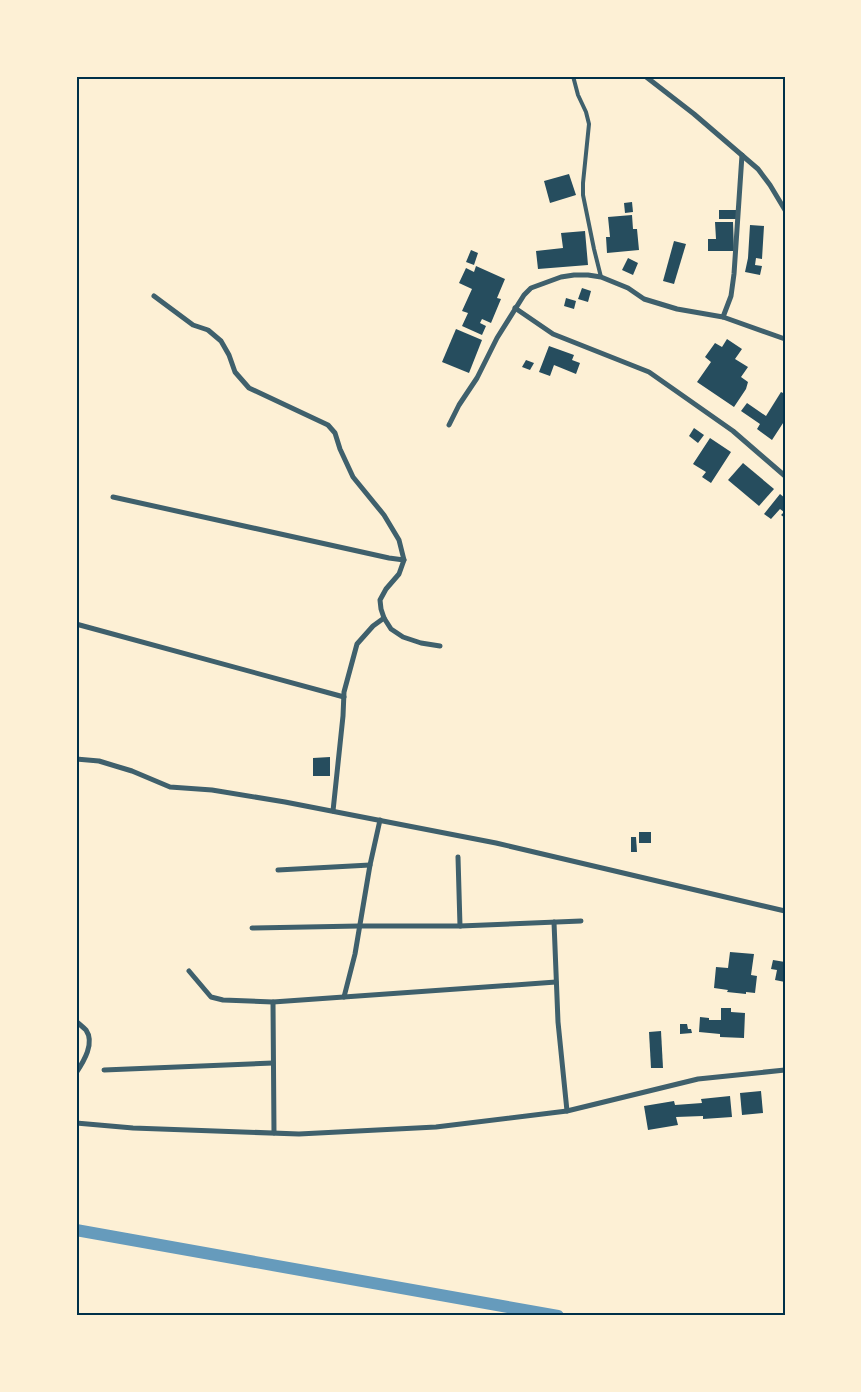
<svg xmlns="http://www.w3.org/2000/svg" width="861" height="1392" font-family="'Sofia Sans Condensed',sans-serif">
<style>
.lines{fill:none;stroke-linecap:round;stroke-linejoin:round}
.canal{stroke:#669bbc;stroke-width:12}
.building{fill:#264d5e}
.service{stroke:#3f606c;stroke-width:4}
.minor{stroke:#3f606c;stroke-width:5}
.neatline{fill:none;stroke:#003049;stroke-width:2}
</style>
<rect width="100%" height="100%" fill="#fdf0d5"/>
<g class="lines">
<path class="canal" d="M76 1230 558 1316"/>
</g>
<g class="building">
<path d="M569 174 576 195 550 203 544 181Z"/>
<path d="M632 202 633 212 625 213 624 203Z"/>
<rect x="719" y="210" width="17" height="9"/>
<path d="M632 215 633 229H637L639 250 607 253 606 237H610L608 217Z"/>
<path d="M715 222H733L734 251H708V239H716Z"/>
<path d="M750 225 764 226 762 259 756 258 755 265 762 266 760 275 745 272 748 258Z"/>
<path d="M585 231 588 265 538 269 536 251 563 248 561 233Z"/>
<path d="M674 241 686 244 674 284 663 281Z"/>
<path d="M471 250 478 253 474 265 466 262Z"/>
<path d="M628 258 638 263 633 275 622 270Z"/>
<path d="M476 266 505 279 497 298 501 299 491 323 482 319 480 323 486 326 482 335 462 326 468 313 462 311 472 289 459 283 466 268 474 272Z"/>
<path d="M582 288 591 291 588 302 578 299Z"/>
<path d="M566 298 576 301 574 309 564 306Z"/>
<path d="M456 329 482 340 469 373 442 362Z"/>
<path d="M727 339 742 349 735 359 748 367 741 377 748 382 746 389 734 407 697 382 711 362 705 357 715 343 722 347Z"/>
<path d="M549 346 574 355 572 360 580 363 576 374 554 365 550 376 539 372Z"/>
<path d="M526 360 534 363 530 370 522 367Z"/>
<path d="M781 392 785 394V420L772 440 757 429 760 424 741 411 747 403 766 416Z"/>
<path d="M694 428 704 435 698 443 689 436Z"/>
<path d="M710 438 731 452 711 483 702 477 706 472 693 464Z"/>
<path d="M743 463 774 489 759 506 728 480Z"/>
<path d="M780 494 785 498V502L783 504 785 505V518L781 515 784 512 780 509 771 519 764 514Z"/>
<path d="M330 757V776H313V758Z"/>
<rect x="639" y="832" width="12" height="11"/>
<path d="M631 837H636L637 852H631Z"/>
<path d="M730 952 754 954 751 975 757 976 755 993 746 992V994L727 992 728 990 714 988 716 967 728 968Z"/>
<path d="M773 960 785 962V982L775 980 777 970 771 969Z"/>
<path d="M721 1008H731V1012L745 1013 744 1038 720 1037V1034L699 1032 700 1017 709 1018V1020H721Z"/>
<path d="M680 1024H687L688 1029H691L692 1033 680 1034Z"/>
<path d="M661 1031 663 1068H651L649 1032Z"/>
<path d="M761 1091 763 1113 742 1115 740 1093Z"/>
<path d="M730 1096 732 1117 703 1119V1116L676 1117 678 1125 648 1130 644 1106 674 1101 675 1105 702 1103 701 1099Z"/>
</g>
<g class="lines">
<path class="service" d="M573 76 578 95 586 112 589 124 583 183V195L594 249 601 277"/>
<g class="minor">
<path d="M645 76 694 114 758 169 770 185 785 210"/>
<path d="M154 296 193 325 208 330 221 341 229 355 235 372 249 388 328 425 335 433 340 449 353 477 384 515 399 540 404 560 399 574 386 589 380 600 381 609 384 618 391 629 403 637 421 643 440 646"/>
<path d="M515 308 553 334 649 372 733 431 785 476"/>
<path d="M723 317 731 296 734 274 742 155"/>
<path d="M449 425 459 405 477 378 497 338 524 295 531 288 561 277 574 275H588L601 277 628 288 644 299 677 309 723 317 785 339"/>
<path d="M113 497 389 558 404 560"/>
<path d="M76 624 344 697"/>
<path d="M76 759 99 761 132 771 170 787 212 790 285 802 496 843 785 911"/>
<path d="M333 811 343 716 344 692 357 644 373 626 384 618"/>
<path d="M458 857 460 926"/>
<path d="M278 870 370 865"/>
<path d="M554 922 558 1022 567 1111"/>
<path d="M252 928 359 926H460L581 921"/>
<path d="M189 971 211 997 223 1000 273 1002 556 982"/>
<path d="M344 997 355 954 370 865 380 820"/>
<path d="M273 1002 274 1133"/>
<path d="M76 1021C79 1024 83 1027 86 1030 95 1043 84 1061 76 1073"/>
<path d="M104 1070 273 1063"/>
<path d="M76 1123 133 1128 299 1134 436 1127 567 1111 698 1079 785 1070"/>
</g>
</g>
<rect width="861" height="1392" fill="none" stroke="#fdf0d5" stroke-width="155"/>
<rect x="78" y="78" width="706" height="1236" class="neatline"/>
</svg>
